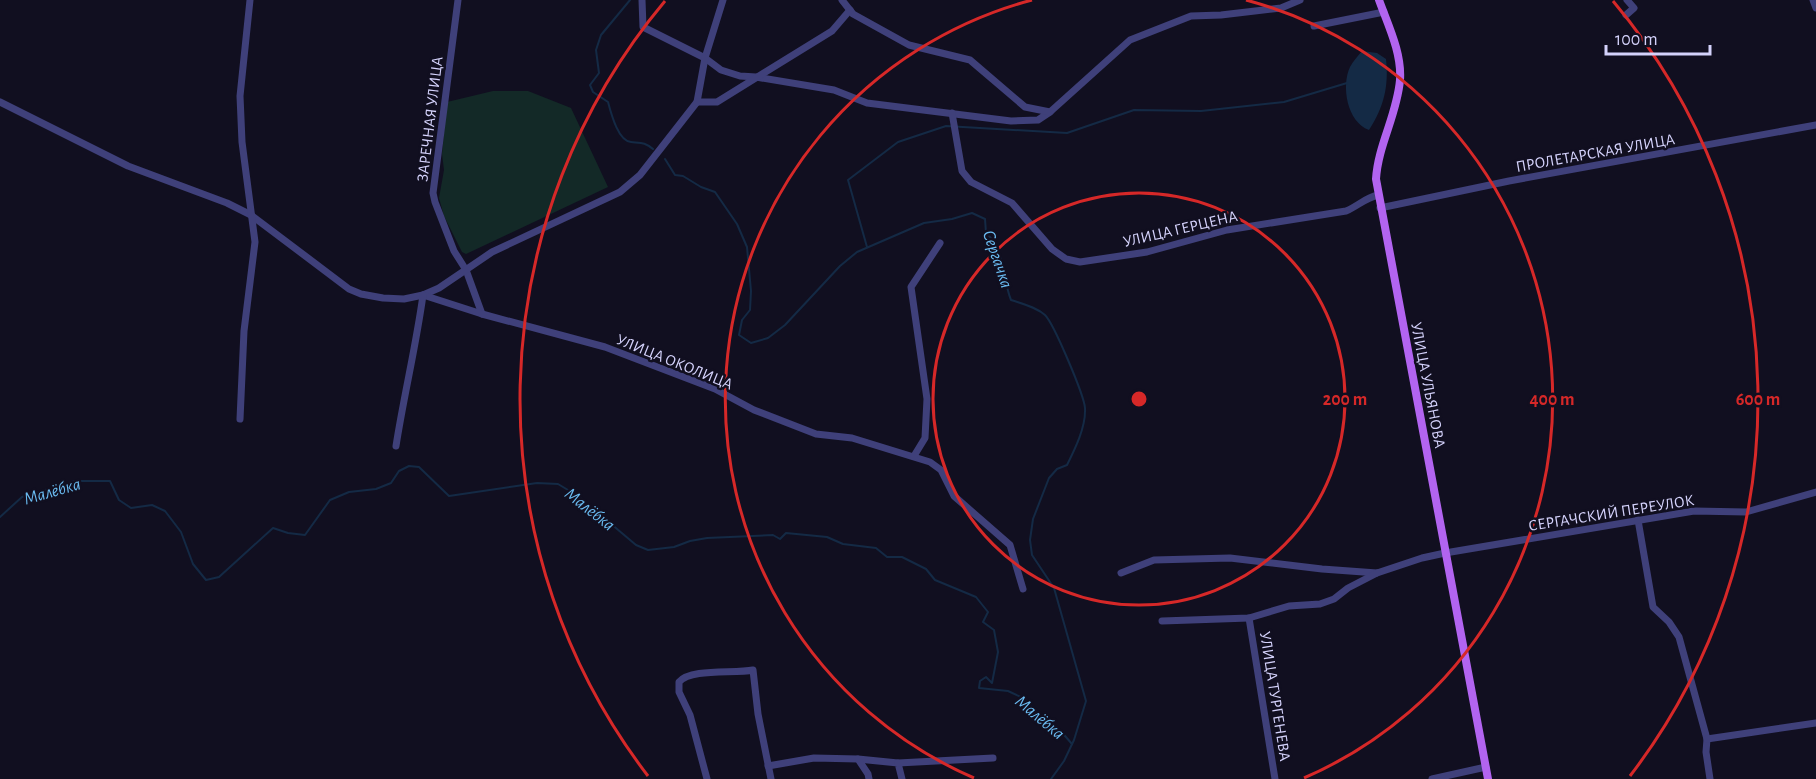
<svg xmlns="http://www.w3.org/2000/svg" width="1816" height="779" font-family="'Alegreya Sans',sans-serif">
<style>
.green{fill:#132927}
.water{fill:#142a45}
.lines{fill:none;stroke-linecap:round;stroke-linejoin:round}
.stream{stroke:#142a45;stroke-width:2}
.minor{stroke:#3f407a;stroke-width:7}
.major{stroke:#b264f0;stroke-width:8}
.ring{fill:none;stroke:#d62828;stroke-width:3}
.labels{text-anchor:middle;stroke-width:5;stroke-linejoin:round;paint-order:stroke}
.street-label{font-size:16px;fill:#d4d2fb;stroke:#110f20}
.water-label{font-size:18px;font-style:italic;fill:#6abbf1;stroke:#110f20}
.centre{fill:#d62828;stroke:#110f20;stroke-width:3}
.ring-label{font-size:18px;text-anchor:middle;font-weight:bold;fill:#d62828;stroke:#110f20;stroke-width:5;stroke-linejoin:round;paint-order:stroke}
</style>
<rect width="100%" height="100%" fill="#110f20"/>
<path class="green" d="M493 91H528L571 108 608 187 466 254 462 252 444 216 439 198 444 170 442 154 447 102Z"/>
<path class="water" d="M1362 51 1377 53 1386 59C1389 86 1384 107 1369 130 1347 122 1341 86 1350 67 1353 61 1358 56 1362 51Z"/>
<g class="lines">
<g class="stream">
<path d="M630 0 601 35 596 50 599 73 590 85 593 92 608 102C611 113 618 141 631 142 641 143 645 142 653 149"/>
<path d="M665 159 675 175 683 176 701 187 715 192 737 224 747 247 751 291 750 310 742 320 739 335 751 343 768 338 785 325 840 266 857 252 924 223 952 219 972 213 985 219 986 233C1005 249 1002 278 1011 300 1023 304 1036 307 1045 315 1054 324 1084 395 1085 408 1086 427 1075 449 1067 465L1057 469 1049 478 1033 519 1030 540 1032 555 1054 588 1086 701 1074 740 1064 761 1051 779"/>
<path d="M867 247 848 180 898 142 946 126 1067 133 1134 110 1201 111 1284 102 1347 83"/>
<path d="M0 517 22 497 75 481H110L119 500 131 508 152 505 165 511 181 532 193 564 206 580 219 577 273 528 288 533 305 535 330 500 349 492 376 489 391 483 399 471 409 466 419 467 449 496 537 483 558 484 578 496 636 545 648 550 674 547 690 541 707 538 773 535 780 539 786 533 827 537 843 544 876 548 887 557H902L926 569 935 580 976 597 988 612 983 622 994 630 998 652 992 683 986 677 980 681 979 688 1008 691 1023 698 1044 720 1059 729 1072 744"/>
</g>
<g class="minor">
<path d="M458 0 433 193 435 202 454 251 466 270 482 314"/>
<path d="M642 0 643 27 705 58 721 70 740 76 756 77 834 90 867 103 1011 121 1038 120 1050 112"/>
<path d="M842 0 853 14 909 45 970 60 1025 107 1050 112 1130 40 1191 16 1221 15 1281 8 1300 0"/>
<path d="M1813 0 1816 8"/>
<path d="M1626 15 1634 8 1627 0"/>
<path d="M1314 26 1384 12"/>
<path d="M0 102 128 166 227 203 251 215 349 289 361 294 383 298 404 299 423 295 439 288 492 252 620 192 640 175 697 102 705 58 723 0"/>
<path d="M697 102H717L832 31 850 10"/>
<path d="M952 113 962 171 971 182 1012 203 1052 249 1066 259 1080 262 1147 252 1227 230 1346 211C1358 206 1365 198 1378 195"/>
<path d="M1380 208 1509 181 1816 125"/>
<path d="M423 295 482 314 605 347 715 389 754 410 816 434 852 438 930 462 941 470 954 496 1010 545 1023 589"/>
<path d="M240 419 244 331 255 242 242 142 240 96 250 0"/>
<path d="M396 446C404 395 416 346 423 295"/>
<path d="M914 456 925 438 927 399 911 287 940 243"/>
<path d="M1638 520 1653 607 1669 622 1679 637 1707 739 1706 752 1710 779"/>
<path d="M1121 573 1154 560 1230 558 1322 569 1377 573 1422 558 1445 553 1694 511 1746 512 1816 492"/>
<path d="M1249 618 1275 779"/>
<path d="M1162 621 1249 618 1289 606 1320 604 1334 599 1348 588 1377 573"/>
<path d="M1707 739 1816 723"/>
<path d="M858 759 898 763 902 779"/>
<path d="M898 763 993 758"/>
<path d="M768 766 814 758 858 759 868 774 869 779"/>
<path d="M707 779 690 715 679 692V682C691 668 734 674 753 670L758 714 771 779"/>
<path d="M1432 779 1486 767"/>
</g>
<path class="major" d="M1379 0C1388 25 1402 53 1400 80 1397 115 1378 145 1376 179L1488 779"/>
</g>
<g class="ring">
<circle cx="1139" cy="399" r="206"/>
<path d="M974 778A413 413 0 0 1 1032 0M1246 0A413 413 0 0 1 1304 778"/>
<path d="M648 776A619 619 0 0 1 665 1M1613 1A619 619 0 0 1 1630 776"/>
</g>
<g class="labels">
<g class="street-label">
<text transform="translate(429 119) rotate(-83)" y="6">ЗАРЕЧНАЯ УЛИЦА</text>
<text transform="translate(1595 152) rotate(-10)" y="6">ПРОЛЕТАРСКАЯ УЛИЦА</text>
<text transform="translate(1180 228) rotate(-13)" y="6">УЛИЦА ГЕРЦЕНА</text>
<text transform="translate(675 361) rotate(22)" y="6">УЛИЦА ОКОЛИЦА</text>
<text transform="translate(1429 385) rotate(79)" y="6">УЛИЦА УЛЬЯНОВА</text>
<text transform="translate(1611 512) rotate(-9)" y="6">СЕРГАЧСКИЙ ПЕРЕУЛОК</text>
<text transform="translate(1276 696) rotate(81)" y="6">УЛИЦА ТУРГЕНЕВА</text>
</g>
<g class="water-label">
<text transform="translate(998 259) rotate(71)" y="6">Сергачка</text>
<text transform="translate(52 491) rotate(-16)" y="6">Малёбка</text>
<text transform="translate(590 509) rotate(38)" y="6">Малёбка</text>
<text transform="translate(1040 717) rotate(40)" y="6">Малёбка</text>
</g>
</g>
<circle cx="1139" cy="399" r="9" class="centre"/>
<g class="ring-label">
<text x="1345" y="405">200 m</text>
<text x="1552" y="405">400 m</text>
<text x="1758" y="405">600 m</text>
</g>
<path d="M1606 45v9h104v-9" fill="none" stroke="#d4d2fb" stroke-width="3"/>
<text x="1615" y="45" font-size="18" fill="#d4d2fb" stroke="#110f20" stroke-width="4.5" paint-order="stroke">100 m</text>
</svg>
